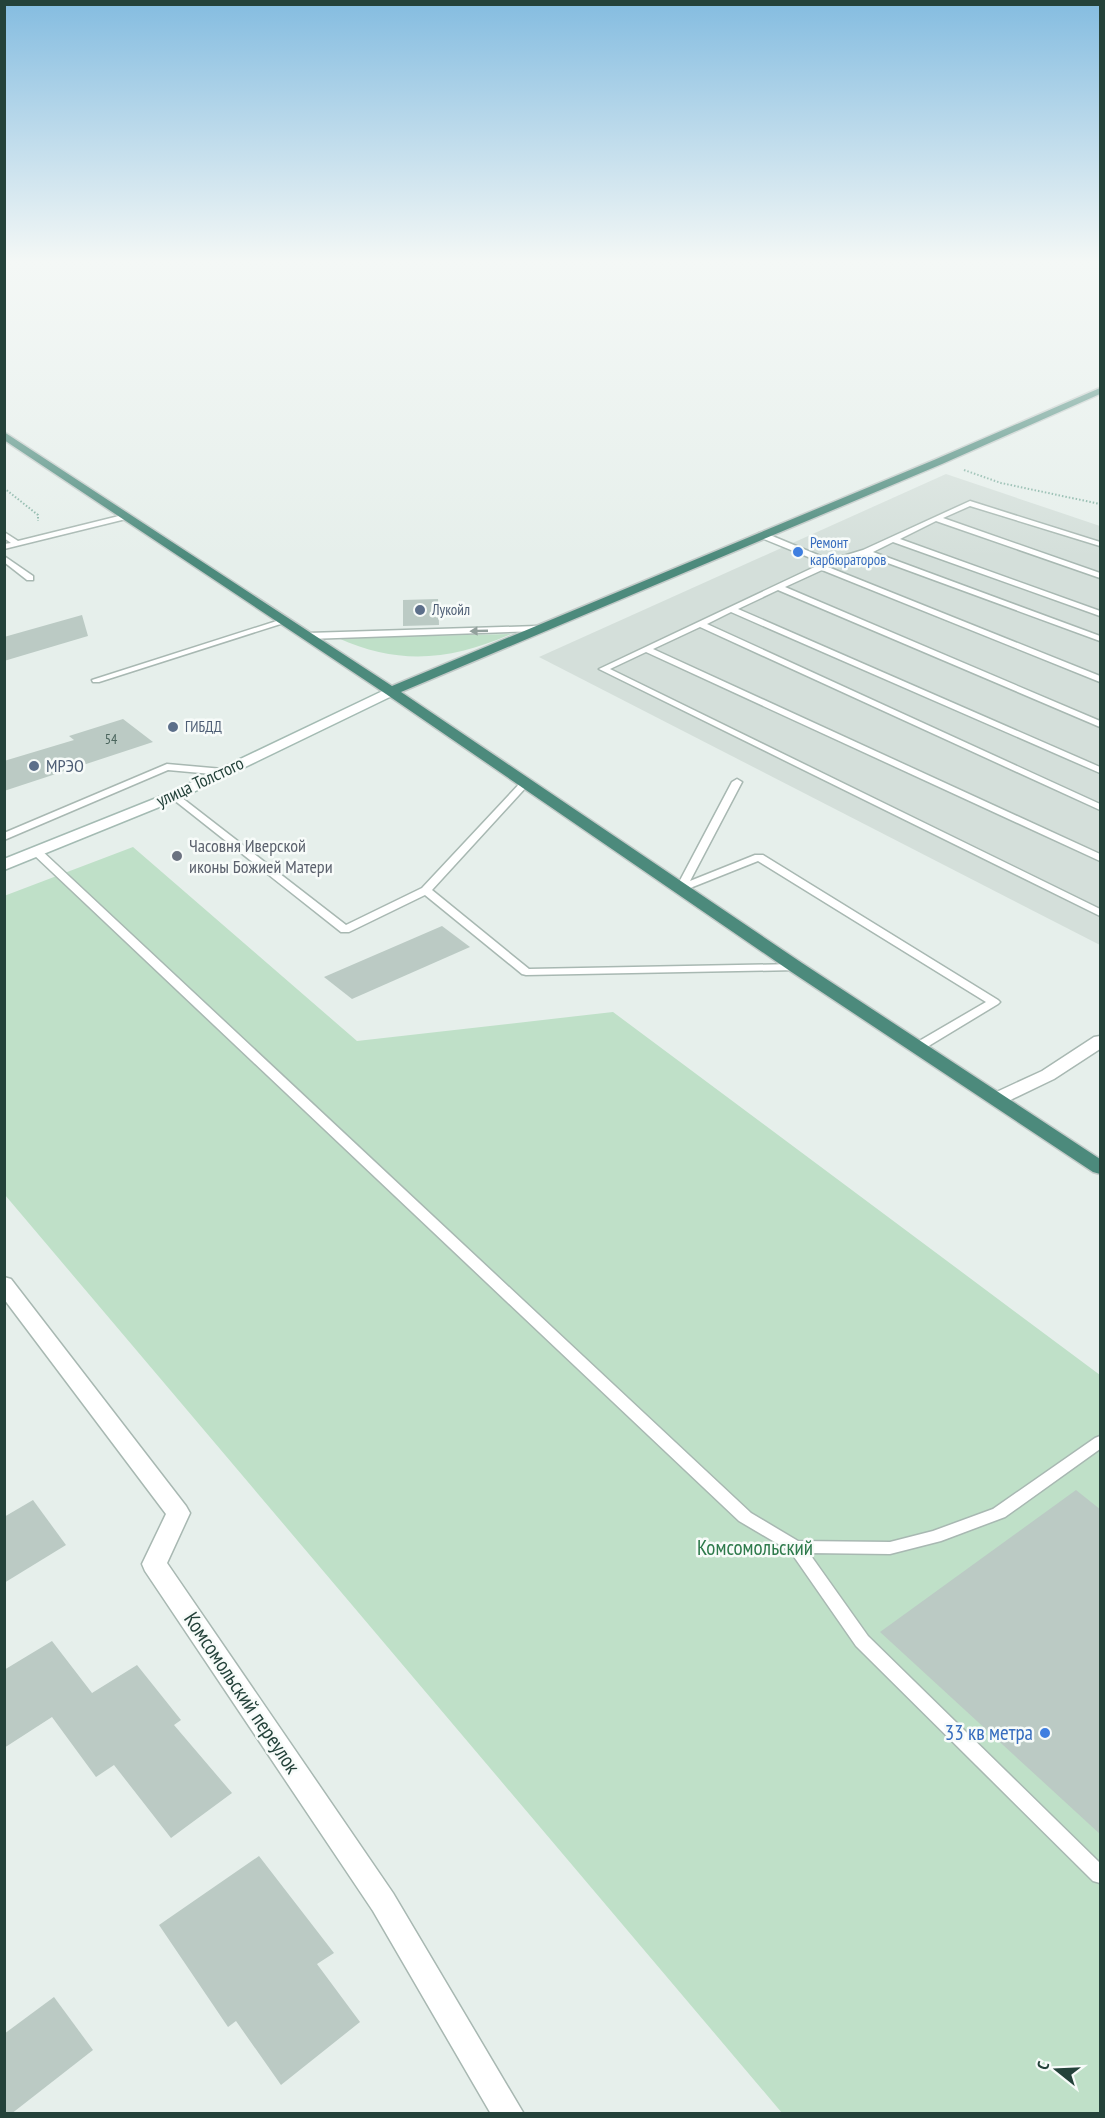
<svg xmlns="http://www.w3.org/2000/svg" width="1105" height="2118" font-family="'PT Sans Narrow',sans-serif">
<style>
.built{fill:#d4dfda}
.green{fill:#bfe0c8}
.building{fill:#bbcac4}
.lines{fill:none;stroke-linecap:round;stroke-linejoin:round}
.service-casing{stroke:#a8b8b2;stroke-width:3}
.minor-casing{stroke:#a8b8b2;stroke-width:3}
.secondary-casing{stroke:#a4bbb3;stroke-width:3}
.trunk-casing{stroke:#c2cac8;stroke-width:3}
.path{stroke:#86b3a5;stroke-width:2;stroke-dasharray:1.5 2;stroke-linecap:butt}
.service{fill:#fff;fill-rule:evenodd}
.minor{fill:#fff;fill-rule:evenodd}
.secondary{fill:#fff;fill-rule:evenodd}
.trunk{fill:#4c8a7c;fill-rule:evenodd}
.oneway{fill:#92a09c}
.shop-dot{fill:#3f7fe0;stroke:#f7fbf9;stroke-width:2}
.service-dot{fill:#5c6f8a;stroke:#f7fbf9;stroke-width:2}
.worship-dot{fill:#6b7280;stroke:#f7fbf9;stroke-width:2}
.labels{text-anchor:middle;stroke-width:5;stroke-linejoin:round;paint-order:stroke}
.far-number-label{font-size:14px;fill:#4a645c}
.far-shop-label{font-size:15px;fill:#366cbe;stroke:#f7fbf9;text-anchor:start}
.far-service-label{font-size:15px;fill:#4e5e75;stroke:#f7fbf9;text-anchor:start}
.service-label{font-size:18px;fill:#4e5e75;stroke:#f7fbf9;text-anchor:start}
.street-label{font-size:18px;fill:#24423a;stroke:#f7fbf9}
.worship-label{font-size:18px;fill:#5b616d;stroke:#f7fbf9;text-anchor:start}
.near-park-label{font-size:21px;fill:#2d7a4b;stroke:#f7fbf9}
.near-street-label{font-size:21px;fill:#24423a;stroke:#f7fbf9}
.near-shop-label{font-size:21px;fill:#366cbe;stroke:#f7fbf9;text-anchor:end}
</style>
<rect width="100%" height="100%" fill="#e6efeb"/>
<path class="built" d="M946 474 1100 526V945L539 657Z"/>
<g class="green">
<path d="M511 634C451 660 400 666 338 638Z"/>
<path d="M133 847 357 1041 613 1012 1100 1375V2113H782L5 1195 4 896Z"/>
</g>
<g class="building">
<path d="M438 599 439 625 403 626V600Z"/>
<path d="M82 615 88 636 4 661V637Z"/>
<path d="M123 719 153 742 4 791V761L74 740 69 736Z"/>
<path d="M442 926 470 947 352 999 324 977Z"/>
<path d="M1076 1490 1101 1510V1835L880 1632Z"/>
<path d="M33 1500 66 1545 4 1583V1517Z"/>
<path d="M52 1641 92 1693 137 1665 181 1720 174 1725 232 1793 171 1838 114 1765 96 1777 52 1717 4 1748V1670Z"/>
<path d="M259 1856 334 1953 317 1964 360 2022 281 2085 236 2021 228 2027 159 1925Z"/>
<path d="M54 1997 93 2050 11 2114H4V2034Z"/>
</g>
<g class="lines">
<g class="service-casing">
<g id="service">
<path d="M970 501 1100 542V546L970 506 943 518 1100 573V578L936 521 900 539 1100 611V616L893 542 873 552 1100 636V641L866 555 828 567 1100 676V682L822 570 785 587 1100 721V727L778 590 738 609 1100 767V773L731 612 707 624 1100 804V810L700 627 653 649 1100 854V861L646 652 610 669 1100 909V916L599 669 823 563 759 537V533H765L830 560 863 550Z"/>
<path d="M127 514 131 516 130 518 4 549V544L11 543 4 538V532L18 541Z"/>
<path d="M4 556 33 576V580H27L4 562Z"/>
<path d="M283 619 290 621 99 682H93L92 680Z"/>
<path d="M537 626 541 629 540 631 308 639 304 636 308 633Z"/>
<path d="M167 764 223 769 228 772 223 775 168 770 4 840V833Z"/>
<path d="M526 779 529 780V784L432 890 529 969 796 964 802 967 796 970 526 975 522 974 425 895 349 932H341L169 796 174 793 177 794 346 925 422 888 523 780Z"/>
<path d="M737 779 742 782 690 881 755 855H763L998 1000 1000 1002 998 1004 922 1050H914L912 1047 914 1044 986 1002 758 861 685 890H677L676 888 732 782Z"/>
<path d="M37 849 41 850 751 1513 798 1541 890 1542 933 1531 993 1509 1095 1438 1100 1436V1449L1005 1517 941 1541 890 1554 809 1553 868 1636 1100 1863V1883L1093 1881 856 1646 790 1551 739 1521 33 854 32 852Z"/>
</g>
</g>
<g class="minor-casing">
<g id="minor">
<path d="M1100 1036V1049L1054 1079 1004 1103H990L988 1099 990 1095 1042 1071 1094 1037Z"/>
<path d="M4 1277 11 1279 186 1506 190 1513 167 1563 393 1893 524 2114H491L373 1911 145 1571 142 1564 166 1514 4 1299Z"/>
</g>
</g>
<g class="secondary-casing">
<path id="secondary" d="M391 687 398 691 396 694 179 799 4 870V859L169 793Z"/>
</g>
<g class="trunk-casing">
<path id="trunk" d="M1100 388V394L942 464 401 692 802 963 1100 1159V1174L1093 1172 790 971 386 694 4 440V432L392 686 934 460Z"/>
</g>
<g class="path">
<path d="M964 470 1001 483 1100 504"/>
<path d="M4 488 38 515V521"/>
</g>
<use href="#service" class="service"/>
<use href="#minor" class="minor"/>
<use href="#secondary" class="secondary"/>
<use href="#trunk" class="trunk"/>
</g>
<defs><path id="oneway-solid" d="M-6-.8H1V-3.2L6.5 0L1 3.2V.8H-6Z" transform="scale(1.5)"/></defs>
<use class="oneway" href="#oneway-solid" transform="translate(479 631) rotate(178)"/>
<linearGradient id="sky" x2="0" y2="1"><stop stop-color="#84bce0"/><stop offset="0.47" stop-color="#f4f8f6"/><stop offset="1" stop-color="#f4f8f6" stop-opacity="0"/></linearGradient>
<rect width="1105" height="557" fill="url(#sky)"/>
<g class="shop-dot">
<circle cx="798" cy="552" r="6"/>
<circle cx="1045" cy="1733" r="6"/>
</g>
<g class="service-dot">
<circle cx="420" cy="610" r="6"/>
<circle cx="173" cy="727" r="6"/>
<circle cx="34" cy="766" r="6"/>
</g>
<circle class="worship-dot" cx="177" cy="856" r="6"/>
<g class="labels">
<g class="far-number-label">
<text x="111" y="744">54</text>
</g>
<g class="far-shop-label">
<text x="810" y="548">Ремонт<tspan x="810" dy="17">карбюраторов</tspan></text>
</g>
<g class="far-service-label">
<text x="432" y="615">Лукойл</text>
<text x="185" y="732">ГИБДД</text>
</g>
<g class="service-label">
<text x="46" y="772">МРЭО</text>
</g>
<g class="street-label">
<text transform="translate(200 782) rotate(-25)" y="6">улица Толстого</text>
</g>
<g class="worship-label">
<text x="189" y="852">Часовня Иверской<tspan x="189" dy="21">иконы Божией Матери</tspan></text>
</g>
<g class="near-park-label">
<text x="755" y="1555">Комсомольский</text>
</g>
<g class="near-street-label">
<text transform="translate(242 1693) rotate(56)" y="7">Комсомольский переулок</text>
</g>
<g class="near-shop-label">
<text x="1033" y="1740">33 кв метра</text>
</g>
</g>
<rect width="1105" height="2118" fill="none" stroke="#24423a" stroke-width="12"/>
<g transform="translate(1057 2070) rotate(288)" stroke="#f7fbf9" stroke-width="4.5" paint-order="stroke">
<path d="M0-4.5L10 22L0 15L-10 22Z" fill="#24423a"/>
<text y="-9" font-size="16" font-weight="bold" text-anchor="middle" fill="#24423a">С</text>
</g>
</svg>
